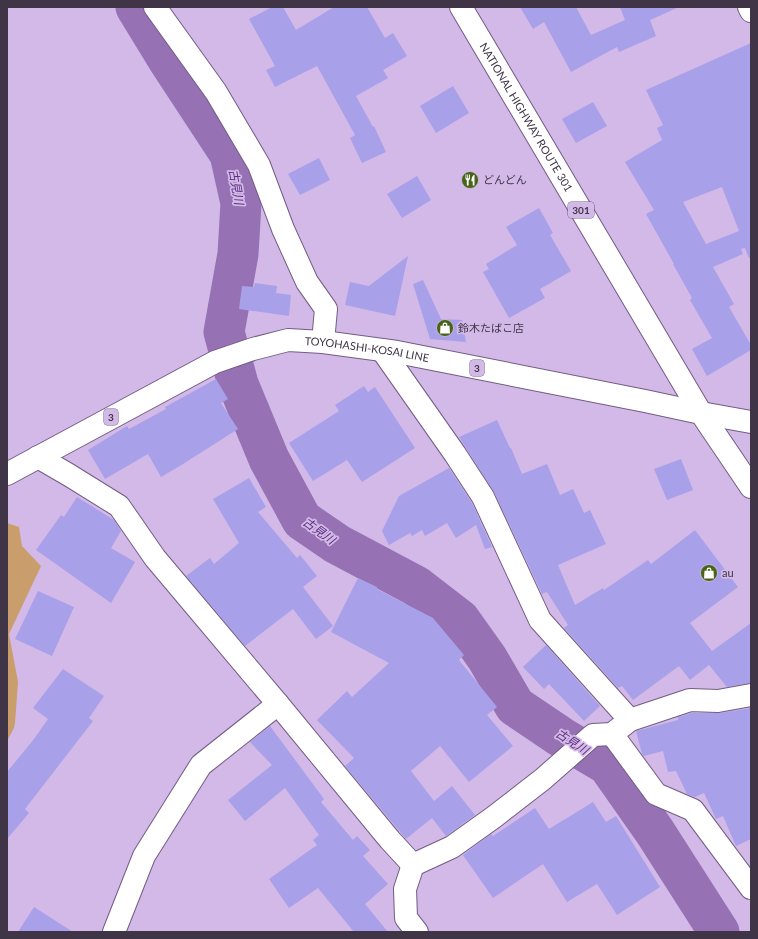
<svg xmlns="http://www.w3.org/2000/svg" width="758" height="939" font-family="Lato,'Noto Sans JP',sans-serif">
<style>
.green{fill:#ca9e6c}
.lines{fill:none;stroke-linecap:round;stroke-linejoin:round}
.river{stroke:#9671b4;stroke-width:41}
.building{fill:#a9a0ea;fill-rule:evenodd}
.minor-casing{stroke:#725c84;stroke-width:24}
.major-casing{stroke:#725c84;stroke-width:24}
.highway-casing{stroke:#725c84;stroke-width:24}
.minor{stroke:#fff;stroke-width:22}
.major{stroke:#fff;stroke-width:22}
.highway{stroke:#fff;stroke-width:22}
.labels{text-anchor:middle;stroke-width:3.5;stroke-linejoin:round;paint-order:stroke}
.shield{fill:#d2b9e7;stroke:#6b5d77;stroke-width:1}
.shield-label{font-size:10px;font-weight:bold;fill:#3f3547}
.street-label{font-size:11px;fill:#3f3547;stroke:#d2b9e7}
.poi-label{font-size:11px;fill:#3f3547;stroke:#d2b9e7;text-anchor:start}
.water-label{font-size:12px;font-style:italic;fill:#5c2b7d;stroke:#d2b9e7}
</style>
<rect width="100%" height="100%" fill="#d2b9e7"/>
<path class="green" d="M7 523 19 527 22 546 41 566 9 634 18 682 15 723 14 728 7 741Z"/>
<g class="lines">
<path class="river" d="M136 7 169 61 230 154 241 203 238 254 224 332 238 384 269 459 302 520 337 544 416 586 460 620 487 658 515 706 561 737 608 765 655 832 719 932"/>
</g>
<g class="building">
<path d="M272 7H283L296 30 334 7H367L385 38 393 33 407 56 383 70 388 78 356 96 373 127 374 126 386 152 362 163 350 138 355 135 317 66 275 87 266 70 275 66 249 19Z"/>
<path d="M520 7H576L591 35 625 20 620 7H679L650 20 656 36 619 52 617 47 571 72 544 22 533 29Z"/>
<path d="M751 43V258H749L745 248 741 249 743 254 713 267 734 304 729 307 751 345V350L707 376 692 349 712 338 690 300 692 298 673 264H674L646 214 654 210 625 162 662 140 657 128 663 125 646 90ZM722 187 739 231 706 244 683 202Z"/>
<path d="M453 86 469 113 436 133 420 106Z"/>
<path d="M593 102 607 126 576 143 562 119Z"/>
<path d="M319 158 330 180 300 195 288 174Z"/>
<path d="M417 176 431 200 402 218 387 194Z"/>
<path d="M539 208 553 233 550 235 571 271 540 289 545 298 509 318 483 272 489 269 486 264 517 245 506 227Z"/>
<path d="M408 256 395 316 345 305 350 282 369 286Z"/>
<path d="M423 280 441 319 462 320 466 342 430 339 413 284Z"/>
<path d="M255 283 277 286 276 293 291 295 289 316 239 309 242 286 254 287Z"/>
<path d="M216 379 228 399 221 403 238 429 183 464 161 477 148 454 105 479 88 450 127 426 129 429 166 409 165 407Z"/>
<path d="M364 386 368 392 375 387 415 448 362 482 347 460 313 481 289 443 339 411 335 405Z"/>
<path d="M497 420 510 448H511L522 474 547 464 560 495 573 489 584 513 590 510 606 544 558 565 575 605 603 588 604 590 648 560 651 564 695 530 738 587 690 623 712 651 751 623V683L727 687 709 665 690 680 679 666 633 700 622 686 618 688 564 628 568 625 547 592 542 594 494 492 459 437Z"/>
<path d="M681 459 693 490 667 500 654 469Z"/>
<path d="M449 468 472 503 492 547 485 549 476 525 456 538 447 523 425 536 422 530 412 536 410 533 389 545 382 531 399 496Z"/>
<path d="M249 478 266 507 258 512 297 558 300 555 317 576 303 587 333 626 316 639 293 609 245 646 186 576 210 558 214 564 239 543 213 499Z"/>
<path d="M77 497 114 520 121 531 111 548 135 562 111 603 36 550 61 515 64 517Z"/>
<path d="M358 578 377 587V589L433 618 464 655 459 660 497 707 487 715 513 746 469 782 440 746 411 771 434 801 452 786 475 815 446 836 432 818 406 839 345 766 354 758 317 720 347 691 352 697 389 663 331 632Z"/>
<path d="M38 591 74 607 52 656 15 639Z"/>
<path d="M546 645 600 706 584 721 549 684 544 689 523 667Z"/>
<path d="M63 669 104 696 89 718 93 721 25 809 29 813 7 839V772L34 739 48 719 33 708Z"/>
<path d="M751 708V839L736 846 723 816 716 819 704 793 695 797 687 794 676 771 668 772 663 751 644 756 642 754 636 731 678 720V717L692 713H720Z"/>
<path d="M270 726 324 799 321 802 353 840 357 836 370 850 363 856 388 884 365 904 388 932H354L318 888 289 908 269 879 317 845 313 840 319 835 285 788 245 821 228 800 272 765 250 742Z"/>
<path d="M593 802 606 822 616 816 660 887 617 915 597 884 567 902 543 864 493 898 463 855 491 834 493 836 535 808 549 829Z"/>
<path d="M34 907 73 932H18Z"/>
</g>
<g class="lines">
<g class="minor-casing">
<g id="minor">
<path d="M155 7 216 92 259 165 283 229 307 282 326 309 323 342"/>
<path d="M749 7 751 11"/>
<path d="M382 350 455 454 483 497 540 620 630 720"/>
<path d="M701 413 751 487"/>
<path d="M38 457 69 475 119 506 155 558 278 704 390 840 413 865"/>
<path d="M612 734 656 794 693 810 751 888"/>
<path d="M114 932 144 856 201 765 278 704"/>
<path d="M417 932 406 918 405 889 413 865 452 847 494 817 543 779 593 735 612 734 630 720 690 700 718 701 751 695"/>
</g>
</g>
<g class="major-casing">
<g id="major">
<path id="s1" d="M7 474 215 362 253 349 288 340 323 342 397 352 645 401 701 413 751 422"/>
</g>
</g>
<g class="highway-casing">
<g id="highway">
<path id="s2" d="M461 7 701 413"/>
</g>
</g>
<use href="#minor" class="minor"/>
<use href="#major" class="major"/>
<use href="#highway" class="highway"/>
</g>
<defs>
<g id="restaurant-disc" transform="scale(0.9)"><circle r="9.5" fill="#466519" stroke="#d2b9e7"/><path d="M-5-6h1v4h1v-4h1v4h1v-4h1v5L-1.5 .5V6h-2V.5L-5-1ZM5-6V6H3V1.5H1.5Q1.5-4 5-6Z" fill="#fff"/></g>
<g id="shop-disc" transform="scale(0.9)"><circle r="9.5" fill="#466519" stroke="#d2b9e7"/><path d="M-5-2.5h2.3a2.7 3.5 0 0 1 5.4 0H5L5.5 6h-11ZM-1.5-2.5h3a1.5 2.3 0 0 0-3 0Z" fill="#fff"/></g>
</defs>
<g fill-rule="evenodd">
<use href="#restaurant-disc" x="470" y="180"/>
<use href="#shop-disc" x="445" y="328"/>
<use href="#shop-disc" x="709" y="573"/>
</g>
<g class="labels">
<g class="shield">
<rect x="568" y="202" width="26" height="16" rx="3"/>
<rect x="470" y="360" width="14" height="16" rx="3"/>
<rect x="104" y="409" width="14" height="16" rx="3"/>
</g>
<g class="shield-label">
<text x="581" y="214">301</text>
<text x="477" y="372">3</text>
<text x="111" y="421">3</text>
</g>
<g class="street-label">
<text dy="4" stroke="none"><textPath href="#s2" startOffset="128">NATIONAL HIGHWAY ROUTE 301</textPath></text>
<text dy="4" stroke="none"><textPath href="#s1" startOffset="392">TOYOHASHI-KOSAI LINE</textPath></text>
</g>
<g class="poi-label">
<text x="483" y="184">どんどん</text>
<text x="458" y="332">鈴木たばこ店</text>
<text x="722" y="577">au</text>
</g>
<g class="water-label">
<text transform="translate(236 187) rotate(80)" y="4">古見川</text>
<text transform="translate(319 531) rotate(36)" y="4">古見川</text>
<text transform="translate(572 742) rotate(33)" y="4">古見川</text>
</g>
</g>
<rect width="758" height="939" fill="none" stroke="#3f3547" stroke-width="16"/>
</svg>
